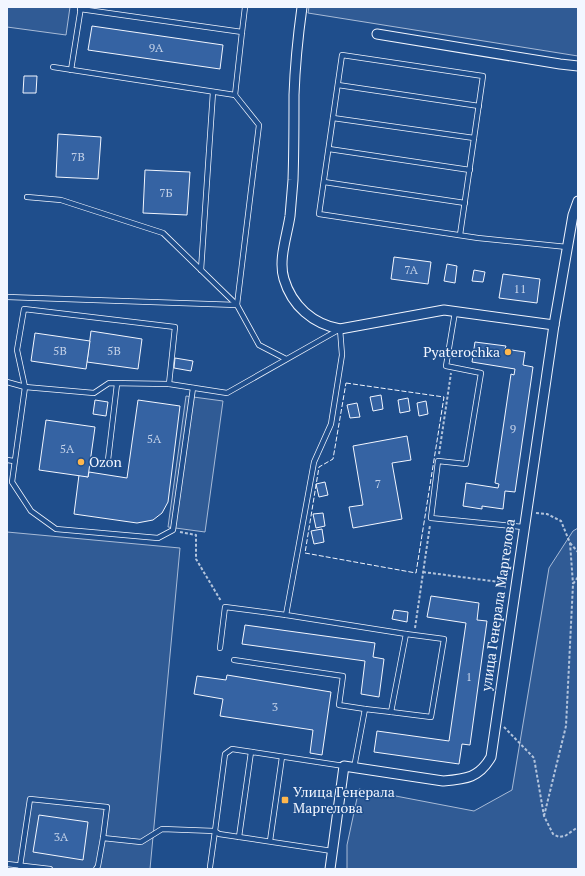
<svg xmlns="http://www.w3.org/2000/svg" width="585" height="876" font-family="'PT Serif',serif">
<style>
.built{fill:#305b95;stroke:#a8bbd7}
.building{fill:#3563a3;stroke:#f2f6ff}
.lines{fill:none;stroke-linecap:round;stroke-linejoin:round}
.service-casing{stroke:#f2f6ff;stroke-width:6}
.minor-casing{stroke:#f2f6ff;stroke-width:11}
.path{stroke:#b3c4dc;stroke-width:2;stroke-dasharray:3 2;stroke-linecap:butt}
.service{stroke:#1f4e8c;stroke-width:4.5}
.minor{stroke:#1f4e8c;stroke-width:9}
.fence{stroke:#f2f6ff;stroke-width:1;stroke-dasharray:5 2;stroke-linecap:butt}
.poi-dot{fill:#ffb74d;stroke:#1f4e8c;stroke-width:1.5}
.labels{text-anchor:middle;stroke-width:3;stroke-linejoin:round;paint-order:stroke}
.number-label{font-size:12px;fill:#c3d1e8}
.poi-label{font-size:14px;fill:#f2f6ff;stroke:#1f4e8c;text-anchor:start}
.street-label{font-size:14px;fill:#f2f6ff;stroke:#1f4e8c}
</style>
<rect width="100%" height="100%" fill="#1f4e8c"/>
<g class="built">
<path d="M7 7H70L66 35 7 27Z"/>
<path d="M309 7H578V56L308 13Z"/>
<path d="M186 396 223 401 205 532 168 527Z"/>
<path d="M578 528V869H347V845L359 789 474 811 512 790 549 568 573 531Z"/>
<path d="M7 532 180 548 150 869H7Z"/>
</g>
<g class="building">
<path d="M92 26 223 45 220 69 88 50Z"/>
<path d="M24 76H37L36 93H23Z"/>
<path d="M58 134 101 137 98 179 56 177Z"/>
<path d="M145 170 190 172 187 215 143 213Z"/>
<path d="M394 257 431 262 428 284 391 279Z"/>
<path d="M447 264 457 266 455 283 444 281Z"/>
<path d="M474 270 485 272 483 282 472 281Z"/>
<path d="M503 274 540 279 537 303 499 298Z"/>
<path d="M91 331 142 339 138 369 87 362Z"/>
<path d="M35 333 90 341 86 369 31 361Z"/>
<path d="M475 342 506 346 505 349 525 352 523 365 533 367 515 492 505 491 503 509 482 506V509L463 506 466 483 498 488 499 484 495 483 511 374 514 375 515 369 472 362Z"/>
<path d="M175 358 193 361 191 371 174 368Z"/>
<path d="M381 395 383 409 373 411 370 397Z"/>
<path d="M408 398 410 411 400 413 398 400Z"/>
<path d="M95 400 108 402 106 416 93 414Z"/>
<path d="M138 400 180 406 168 502 162 513 153 520 137 523 74 514 79 475 88 477 89 472 127 478Z"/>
<path d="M426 401 428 414 419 416 417 403Z"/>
<path d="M357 403 360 417 350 418 347 405Z"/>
<path d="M46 420 95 427 88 477 39 470Z"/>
<path d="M407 436 411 460 392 463 402 519 353 528 349 507 363 505 353 446Z"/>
<path d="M325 482 328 495 319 497 316 484Z"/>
<path d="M323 513 325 526 316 528 313 514Z"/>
<path d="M322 529 324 542 314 544 311 531Z"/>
<path d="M431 596 479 603 477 620 487 621 470 745 462 744 459 764 374 752 377 731 449 741 466 623 427 617Z"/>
<path d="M394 610 408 612 407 622 392 619Z"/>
<path d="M245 625 375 643 373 657 384 659 379 697 361 694 365 661 242 644Z"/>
<path d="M227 675 331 692 322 755 310 753 313 730 220 716 223 699 194 694 197 676 226 680Z"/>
<path d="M39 815 88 822 83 860 33 852Z"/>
</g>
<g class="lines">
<g class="service-casing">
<g id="service">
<path d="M80 9 242 32 235 95"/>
<path d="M242 32 245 7"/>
<path d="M53 67 235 95 259 125 237 305 259 345 286 359"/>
<path d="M71 70 81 7"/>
<path d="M338 85 479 106"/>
<path d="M333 118 474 138"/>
<path d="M329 149 470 170"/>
<path d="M324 182 465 203"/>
<path d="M27 197 61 200 163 233 237 305"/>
<path d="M460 235 483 76 342 55 319 214 478 238 567 247"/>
<path d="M201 270 213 92"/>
<path d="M7 297 237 305"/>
<path d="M455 312 446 366 481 373 466 464 438 461 431 518 523 527"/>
<path d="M7 382 25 387 94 393 109 383 169 384 227 393 340 329 342 355 331 424 314 462 286 615 406 634 391 712 365 709 354 768"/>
<path d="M169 384 175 327 24 309 17 350 25 387 12 482 31 511 56 529 158 538 173 530 193 388"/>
<path d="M7 460 14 461"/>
<path d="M108 460 117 384"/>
<path d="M220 648 225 607 286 615"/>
<path d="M234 660 343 676 339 705 365 709"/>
<path d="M391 712 431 717 444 639 406 634"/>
<path d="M239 837 251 752"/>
<path d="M270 841 282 757"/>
<path d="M332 851 219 834 215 831 225 754 232 749 344 766"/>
<path d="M7 864 50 869"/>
<path d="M20 866 30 799 107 807 103 838"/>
<path d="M96 869 98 866 103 838 141 842 162 829 215 831 210 867"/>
</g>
</g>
<g class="minor-casing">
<g id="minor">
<path d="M302 7C298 36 295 65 294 95 294 123 294 152 293 180 292 192 291 204 290 216 287 236 278 260 284 279 292 306 313 324 340 329L444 310 554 325"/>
<path d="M377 34 560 64 578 66"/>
<path d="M330 869 344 766 443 781C466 779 479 778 491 757L554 325 573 215 578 201"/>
</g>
</g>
<g class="path">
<path d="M439 454 451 373"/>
<path d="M536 513 547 514 561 521 570 543 573 584"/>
<path d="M180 532 196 535V559L221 601"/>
<path d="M570 543 578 552"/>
<path d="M423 572 507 583"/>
<path d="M415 628 430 525"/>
<path d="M504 727 534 758 544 816 553 834 559 837 565 836 578 827"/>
<path d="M544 816 566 726 573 584 578 577"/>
</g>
<use href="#service" class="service"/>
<use href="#minor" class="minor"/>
<path class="fence" d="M346 383 444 397 416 573 305 553 319 467 333 459Z"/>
</g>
<g class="poi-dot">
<circle cx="508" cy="352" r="4"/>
<circle cx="81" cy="462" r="4"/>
<rect x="281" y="796" width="8" height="8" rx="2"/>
</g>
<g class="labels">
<g class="number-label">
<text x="156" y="52">9А</text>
<text x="78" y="161">7В</text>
<text x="166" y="197">7Б</text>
<text x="411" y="274">7А</text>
<text x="520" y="293">11</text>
<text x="60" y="355">5В</text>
<text x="114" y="355">5В</text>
<text x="513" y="433">9</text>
<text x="154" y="443">5А</text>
<text x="67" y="453">5А</text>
<text x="378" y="488">7</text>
<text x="469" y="681">1</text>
<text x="275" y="711">3</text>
<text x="61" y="841">3А</text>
</g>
<g class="poi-label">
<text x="500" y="357" text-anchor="end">Pyaterochka</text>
<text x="89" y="467">Ozon</text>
<text x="293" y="797">Улица Генерала<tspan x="293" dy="16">Маргелова</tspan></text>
</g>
<g class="street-label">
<text transform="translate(498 605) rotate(-82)" y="5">улица Генерала Маргелова</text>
</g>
</g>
<rect width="585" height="876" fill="none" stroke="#f2f6ff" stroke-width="16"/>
</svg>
